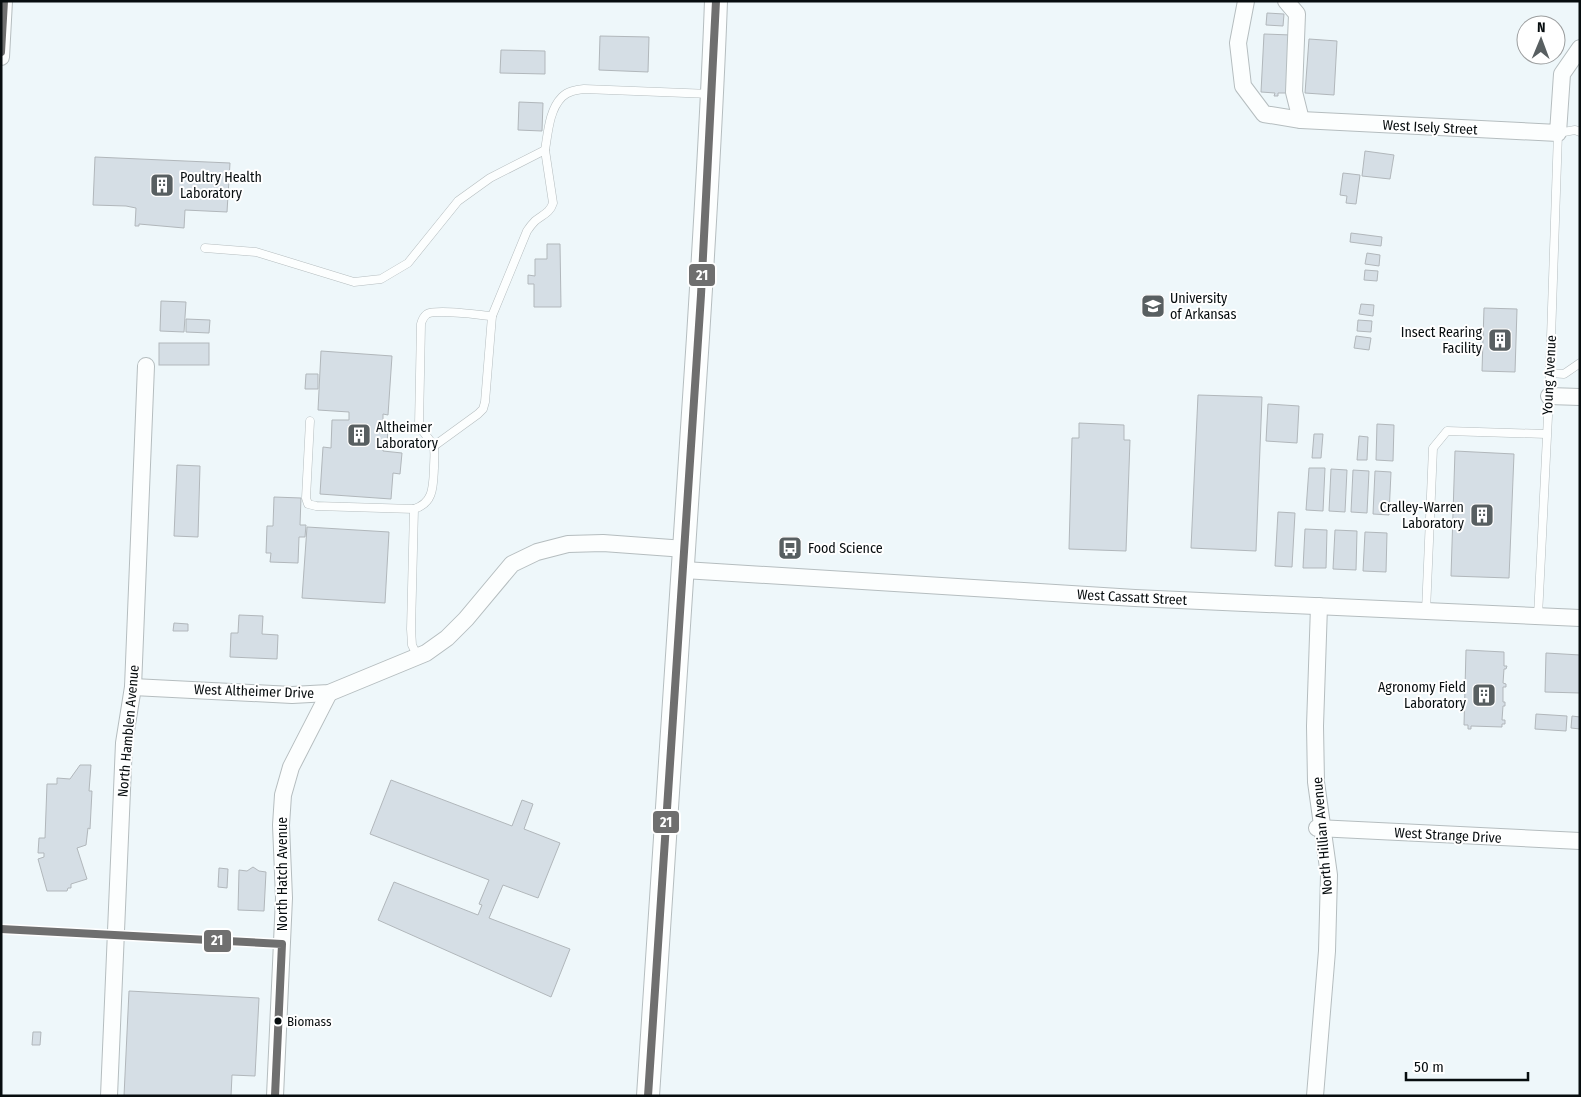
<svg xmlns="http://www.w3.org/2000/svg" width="1581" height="1097" font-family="'Fira Sans Condensed',sans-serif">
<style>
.building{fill:#d5dee5;stroke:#b1b7bb}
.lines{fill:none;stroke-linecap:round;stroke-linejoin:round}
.lane-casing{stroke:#b5bdbf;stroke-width:9}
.street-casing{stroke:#b5bdbf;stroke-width:18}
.secondary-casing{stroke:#b5bdbf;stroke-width:24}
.lane{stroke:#fcfefe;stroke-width:8}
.street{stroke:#fcfefe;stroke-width:16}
.secondary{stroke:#fcfefe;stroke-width:22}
.bus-1-casing{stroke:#fff;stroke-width:11}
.bus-1{stroke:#6f6f6f;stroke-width:8}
.bus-dot{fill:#070d0f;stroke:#fff;stroke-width:2}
.labels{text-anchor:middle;stroke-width:4;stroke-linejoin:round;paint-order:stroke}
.bus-label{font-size:13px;fill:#070d0f;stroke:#fff;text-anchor:start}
.street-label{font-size:14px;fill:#070d0f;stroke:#fff}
.poi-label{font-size:14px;fill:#070d0f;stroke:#fff;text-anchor:start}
.line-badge{stroke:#fff;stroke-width:2}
.badge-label{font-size:14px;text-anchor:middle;font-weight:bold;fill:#fff}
</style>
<rect width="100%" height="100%" fill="#eef7fa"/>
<g class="building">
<path d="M1267 13 1284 14 1283 26 1266 25Z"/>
<path d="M1264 34 1291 35 1288 93H1278V96H1274L1275 93 1261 92Z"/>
<path d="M600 36 649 37 648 72 599 70Z"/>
<path d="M1309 39 1337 41 1334 95 1305 93Z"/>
<path d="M501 50 545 51V74L500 73Z"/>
<path d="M519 102 543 103 542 131 518 130Z"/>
<path d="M1365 151 1394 155 1390 179 1362 176Z"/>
<path d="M95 157 230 163 227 212 185 210 184 228 139 224V226H135L136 208 126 206 93 205Z"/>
<path d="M1343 173 1360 175 1356 204 1346 203 1347 196 1340 195Z"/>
<path d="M1351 233 1382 237 1381 246 1350 242Z"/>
<path d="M547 244H560L561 307H534V284H528V275L535 276V259H547Z"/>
<path d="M1367 253 1380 255 1379 266 1365 264Z"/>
<path d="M1365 270 1378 271 1377 281 1364 280Z"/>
<path d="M161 301 186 302 184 332 160 331Z"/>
<path d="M1361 304 1374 305 1373 316 1359 314Z"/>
<path d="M1484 308 1517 309 1515 372 1482 371Z"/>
<path d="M186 319 210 320 209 333 186 332Z"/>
<path d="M1358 320 1372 321 1371 332 1357 331Z"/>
<path d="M1356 336 1371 338 1369 350 1354 348Z"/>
<rect x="159" y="343" width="50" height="22"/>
<path d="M321 351 392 356 388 415 383 414V423L388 424 387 448 383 447V451L402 453 400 474 393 473 391 499 320 494 323 447 331 448 332 420H349V412L318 410Z"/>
<path d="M306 374H318V389H305Z"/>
<path d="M1198 395 1262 397 1256 551 1191 548Z"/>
<path d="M1268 404 1299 406 1297 443 1266 441Z"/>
<path d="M1079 423 1124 425V440H1130L1126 551 1069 549 1072 438H1079Z"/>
<path d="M1377 424 1394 425 1393 461 1376 460Z"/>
<path d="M1314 434H1323L1321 458H1312Z"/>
<path d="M1359 436 1368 437 1367 460H1357Z"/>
<path d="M1455 451 1514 454 1509 578 1451 576Z"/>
<path d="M177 465 200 466 198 537 174 536Z"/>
<path d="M1309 468H1325L1323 511 1306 510Z"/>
<path d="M1331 469 1347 470 1345 512 1329 511Z"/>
<path d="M1353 470 1369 471 1367 513 1351 512Z"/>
<path d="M1375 471 1391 472 1389 515 1373 514Z"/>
<path d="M274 497 301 498 300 525H306L305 537H299L298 563 270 562 271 553H266L267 526H273Z"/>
<path d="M1278 512 1295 513 1292 567 1275 566Z"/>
<path d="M307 527 389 532 385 603 302 598Z"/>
<path d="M1305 529 1327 530 1326 568H1303Z"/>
<path d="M1335 530 1357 531 1356 570 1333 569Z"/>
<path d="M1365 532 1387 533 1386 572 1363 571Z"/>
<path d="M239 615 263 616 262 634 278 635 277 659 230 657 231 633H238Z"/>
<path d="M174 623 188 624V631H173Z"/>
<path d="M1466 650 1504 652V666H1507L1506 669H1504L1503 683 1506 684V687H1503V702H1505V706H1503L1502 720H1505V724H1502V727L1471 726V729H1468V725H1464Z"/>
<path d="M1546 653 1580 655V693L1545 692Z"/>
<path d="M1536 714 1567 716 1566 731 1535 729Z"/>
<path d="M1572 716 1580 717V729L1571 728Z"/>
<path d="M80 765H91L89 791H92L90 829 88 828 86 845 77 848 87 879 71 884V888H68L67 891H47L38 859 44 857V853H38L39 838H45L47 784H57V778L70 779Z"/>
<path d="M391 780 512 826 522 800 533 804 524 829 560 843 538 898 503 885 489 918 570 949 551 997 378 920 394 882 478 915 482 905 479 904 489 880 370 834Z"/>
<path d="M253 867 259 871 266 872 264 911 238 910 239 870 247 871Z"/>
<path d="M219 868 228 869 227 888 218 887Z"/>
<path d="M129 991 259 998 255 1076 232 1075 231 1096H124Z"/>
<path d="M33 1032H41L40 1045H32Z"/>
</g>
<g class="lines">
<g class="lane-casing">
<g id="lane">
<path d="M205 248 256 252 354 282 381 279 408 263 458 201 490 178 545 150C548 133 549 110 562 97 568 91 576 90 584 89L711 94"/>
<path d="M1550 373 1564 374 1580 363"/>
<path d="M310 421 306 498 308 504 316 506 414 509C434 503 433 486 434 468 434 461 435 454 434 448 432 440 423 434 419 425L421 324C422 320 423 317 427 314 437 309 479 315 492 316"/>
<path d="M434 446 478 414 483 409 485 402 492 316 527 231C529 228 532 224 535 221 542 215 550 213 553 203L545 150"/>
<path d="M414 509 411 629 412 645 418 657"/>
<path d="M1426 611 1433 448 1447 431 1546 434"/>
<path d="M1538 616 1549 396 1558 133 1575 130 1580 132"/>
<path d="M1 929 282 944"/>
</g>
</g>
<g class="street-casing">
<g id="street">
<path d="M1246 1 1238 43 1243 86 1264 114 1301 120 1558 133 1562 74 1580 48"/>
<path d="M1286 1 1297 14 1294 92 1301 120"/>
<path d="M1 57 4 1"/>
<path d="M1549 396 1580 397"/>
<path d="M684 570 1135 598 1580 618"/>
<path d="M133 687 292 695 329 693 426 653 447 638 466 619 512 564 537 552 568 544 603 543 685 549"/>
<path d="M1317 828 1580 841"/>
<path d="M109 1096 124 743 133 687 146 366"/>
<path d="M275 1096 284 898 281 825 283 795 291 767 329 693"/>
<path d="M1315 1096 1327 951 1329 875 1316 782 1315 726 1319 606"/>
</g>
</g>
<g class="secondary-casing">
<path id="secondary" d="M648 1096C664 843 682 590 698 337 705 225 712 113 716 1"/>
</g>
<use href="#lane" class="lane"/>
<use href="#street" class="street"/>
<use href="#secondary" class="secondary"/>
<g class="bus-1-casing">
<g id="bus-1">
<path d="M1 52 4 1"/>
<path d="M1 929 282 944 275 1096"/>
<path d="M648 1096 701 295 716 1"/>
</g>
</g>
<use href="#bus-1" class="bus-1"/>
</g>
<defs>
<g id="building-square" transform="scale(1.25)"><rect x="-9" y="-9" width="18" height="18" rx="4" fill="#585f61" stroke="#fff"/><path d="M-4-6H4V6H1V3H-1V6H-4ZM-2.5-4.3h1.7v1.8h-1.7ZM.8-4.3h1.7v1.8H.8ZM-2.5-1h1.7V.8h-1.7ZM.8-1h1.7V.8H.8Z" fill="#fff"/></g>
<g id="university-square" transform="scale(1.25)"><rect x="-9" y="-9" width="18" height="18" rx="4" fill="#585f61" stroke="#fff"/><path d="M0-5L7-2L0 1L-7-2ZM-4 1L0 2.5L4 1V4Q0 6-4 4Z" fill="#fff"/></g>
<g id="bus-square" transform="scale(1.25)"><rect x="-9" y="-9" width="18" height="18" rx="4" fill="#585f61" stroke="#fff"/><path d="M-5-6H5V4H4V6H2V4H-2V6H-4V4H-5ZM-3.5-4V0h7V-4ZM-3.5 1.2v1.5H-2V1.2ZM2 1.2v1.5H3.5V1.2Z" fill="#fff"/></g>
</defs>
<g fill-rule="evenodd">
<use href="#building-square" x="162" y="185"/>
<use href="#university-square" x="1153" y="306"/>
<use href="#building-square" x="1500" y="340"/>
<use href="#building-square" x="359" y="435"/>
<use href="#building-square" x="1482" y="515"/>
<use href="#bus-square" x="790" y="548"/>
<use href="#building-square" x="1484" y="695"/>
</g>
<circle class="bus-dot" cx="278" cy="1021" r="4.5"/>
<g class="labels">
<g class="bus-label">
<text x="287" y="1026">Biomass</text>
</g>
<g class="street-label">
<text transform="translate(1430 127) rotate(3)" y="5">West Isely Street</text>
<text transform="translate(1549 375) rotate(-87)" y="5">Young Avenue</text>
<text transform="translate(1132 597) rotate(3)" y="5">West Cassatt Street</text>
<text transform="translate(254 691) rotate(2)" y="5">West Altheimer Drive</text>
<text transform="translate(128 731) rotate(-85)" y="5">North Hamblen Avenue</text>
<text transform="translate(1448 835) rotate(3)" y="5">West Strange Drive</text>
<text transform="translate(1322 836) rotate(-95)" y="5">North Hillian Avenue</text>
<text transform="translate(282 874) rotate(-90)" y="5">North Hatch Avenue</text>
</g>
<g class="poi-label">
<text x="180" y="182">Poultry Health<tspan x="180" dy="16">Laboratory</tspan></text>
<text x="1170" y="303">University<tspan x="1170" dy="16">of Arkansas</tspan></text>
<text x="1482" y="337" text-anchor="end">Insect Rearing<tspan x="1482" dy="16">Facility</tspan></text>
<text x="376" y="432">Altheimer<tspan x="376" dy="16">Laboratory</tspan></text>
<text x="1464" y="512" text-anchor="end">Cralley-Warren<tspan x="1464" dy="16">Laboratory</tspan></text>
<text x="808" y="553">Food Science</text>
<text x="1466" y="692" text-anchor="end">Agronomy Field<tspan x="1466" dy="16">Laboratory</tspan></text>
</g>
</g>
<g class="line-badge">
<rect x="688" y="263" width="28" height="24" rx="5" fill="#6f6f6f"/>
<rect x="652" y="810" width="28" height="24" rx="5" fill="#6f6f6f"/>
<rect x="203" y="929" width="29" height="24" rx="5" fill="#6f6f6f"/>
</g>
<g class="badge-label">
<text x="702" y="280">21</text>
<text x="666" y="827">21</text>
<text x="217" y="945">21</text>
</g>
<rect width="1581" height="1097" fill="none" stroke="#070d0f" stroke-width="5"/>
<g transform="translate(1541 40) rotate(1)"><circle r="24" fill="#ffffff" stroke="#9c9e9f"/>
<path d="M0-4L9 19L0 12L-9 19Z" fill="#585f61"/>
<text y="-8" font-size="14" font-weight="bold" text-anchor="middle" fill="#070d0f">N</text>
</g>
<path d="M1406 1072v8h122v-8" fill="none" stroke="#070d0f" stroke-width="2.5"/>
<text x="1414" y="1072" font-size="15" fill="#070d0f" stroke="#ffffff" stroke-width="4" paint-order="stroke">50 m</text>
</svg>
